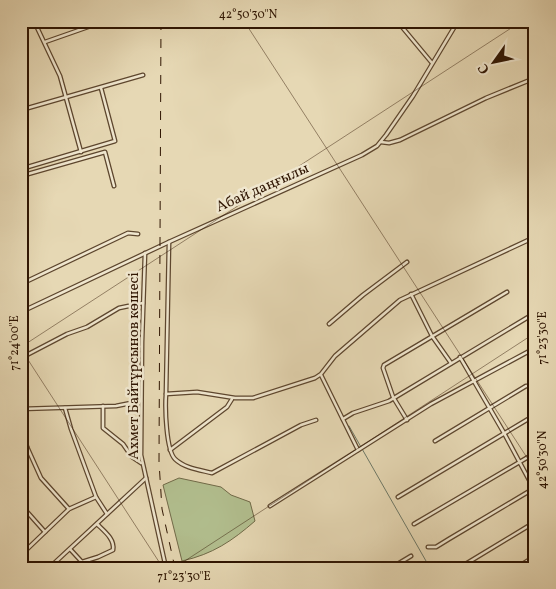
<svg xmlns="http://www.w3.org/2000/svg" width="556" height="589" font-family="Vollkorn,serif">
<style>
.green{fill:#b2bf8f;stroke:#706a48}
.lines{fill:none;stroke-linecap:round;stroke-linejoin:round}
.stream{stroke:#6d7867;stroke-width:1}
.minor-casing{stroke:#5d462e;stroke-width:5}
.tertiary-casing{stroke:#5d462e;stroke-width:5}
.minor{stroke:#efe6ce;stroke-width:2.5}
.tertiary{stroke:#efe6ce;stroke-width:2.5}
.rail{stroke:#2f1502;stroke-width:1;stroke-dasharray:9 9;stroke-linecap:butt}
.ticks{fill:none;stroke:#2f1502;stroke-width:1;stroke-opacity:0.45}
.labels{text-anchor:middle;stroke-width:5;stroke-linejoin:round;paint-order:stroke}
.street-label{font-size:15px;fill:#2f1502;stroke:#efe6ce}
.neatline{fill:none;stroke:#2f1502;stroke-width:2}
.ticks-label{font-size:12px;text-anchor:middle;fill:#2f1502}
</style>
<rect width="100%" height="100%" fill="#e6d8b4"/>
<filter id="stains"><feTurbulence type="fractalNoise" baseFrequency=".004" numOctaves="4"/><feColorMatrix values="0 0 0 0 .2 0 0 0 0 .09 0 0 0 0 .02 0 0 0 .5 -.17"/></filter>
<radialGradient id="worn" r=".72"><stop offset=".6" stop-color="#630" stop-opacity="0"/><stop offset="1" stop-color="#630" stop-opacity=".3"/></radialGradient>
<path class="green" d="M179 478 221 487 231 495 250 502 255 521C232 541 213 554 182 561L163 485Z"/>
<g class="lines">
<path class="stream" d="M349 426 430 568"/>
<g class="minor-casing">
<g id="minor">
<path d="M34 21 60 76 81 152"/>
<path d="M397 21 432 63"/>
<path d="M45 42 105 21"/>
<path d="M21 110 143 75"/>
<path d="M21 169 115 141 101 88"/>
<path d="M21 176 105 152 114 186"/>
<path d="M169 242 166 394 197 392 235 398H253L315 378 321 374 335 356 400 300 535 237"/>
<path d="M145 253 142 342 141 455 166 568"/>
<path d="M21 284 128 233 138 234"/>
<path d="M411 294 432 336 451 363"/>
<path d="M329 324 363 295 407 262"/>
<path d="M460 357 504 433 535 491"/>
<path d="M21 358 67 334 87 327 119 308 143 303"/>
<path d="M321 375 358 450"/>
<path d="M166 394C165 408 166 450 175 459 184 468 200 470 212 473L301 425 316 420"/>
<path d="M103 406V428L123 444 132 457 141 463"/>
<path d="M65 408 71 429 96 497 107 514"/>
<path d="M21 409 116 406 141 401"/>
<path d="M343 419 353 413 389 401 535 313"/>
<path d="M407 420 393 397 383 368 384 365 507 292"/>
<path d="M21 421 27 447 41 478 69 509"/>
<path d="M435 441 526 386H535"/>
<path d="M21 449 27 447"/>
<path d="M170 450 227 407 232 399"/>
<path d="M398 497 535 415"/>
<path d="M21 505 45 532"/>
<path d="M270 506 431 404 535 348"/>
<path d="M414 524 535 453"/>
<path d="M428 547H436L449 539 533 489"/>
<path d="M70 549 82 562 98 557 113 550C115 539 104 531 97 524"/>
<path d="M21 555 69 509 96 497"/>
<path d="M49 568 146 478"/>
<path d="M304 568 312 564"/>
<path d="M391 568 411 556"/>
<path d="M459 568 535 522"/>
<path d="M516 568 535 556"/>
</g>
</g>
<g class="tertiary-casing">
<g id="tertiary">
<path d="M530 79 535 93"/>
<path d="M381 142 389 143 400 140 486 98 535 78"/>
<path d="M21 312 169 242 362 155 377 146 386 135 413 96 458 21"/>
<path d="M533 568 535 564"/>
</g>
</g>
<use href="#minor" class="minor"/>
<use href="#tertiary" class="tertiary"/>
<path class="rail" d="M161 21 159 462 162 509 175 568"/>
</g>
<path class="ticks" d="M244 21 535 470M21 26 29 21M21 347 522 21M21 349 163 568M174 568 535 333"/>
<g class="labels">
<g class="street-label">
<text transform="translate(262 187) rotate(-24)" y="5">Абай даңғылы</text>
<text transform="translate(133 366) rotate(-90)" y="5">Ахмет Байтұрсынов көшесі</text>
</g>
</g>
<rect width="556" height="589" fill="none" stroke="#e6d8b4" stroke-width="55"/>
<g transform="translate(494 62) rotate(237)" stroke="#efe6ce" stroke-width="4" paint-order="stroke">
<path d="M0-4L9 19L0 12L-9 19Z" fill="#2f1502"/>
<text y="-8" font-size="14" font-weight="bold" text-anchor="middle" fill="#2f1502">С</text>
</g>
<rect x="28" y="28" width="500" height="534" class="neatline"/>
<g class="ticks-label">
<text x="248" y="18">42°50'30"N</text>
<text transform="translate(542 338) rotate(-90)" y="4">71°23'30"E</text>
<text transform="translate(14 343) rotate(-90)" y="4">71°24'00"E</text>
<text transform="translate(542 460) rotate(-90)" y="4">42°50'30"N</text>
<text x="184" y="580">71°23'30"E</text>
</g>
<rect width="100%" height="100%" filter="url(#stains)"/>
<rect width="100%" height="100%" fill="url(#worn)"/>
</svg>
